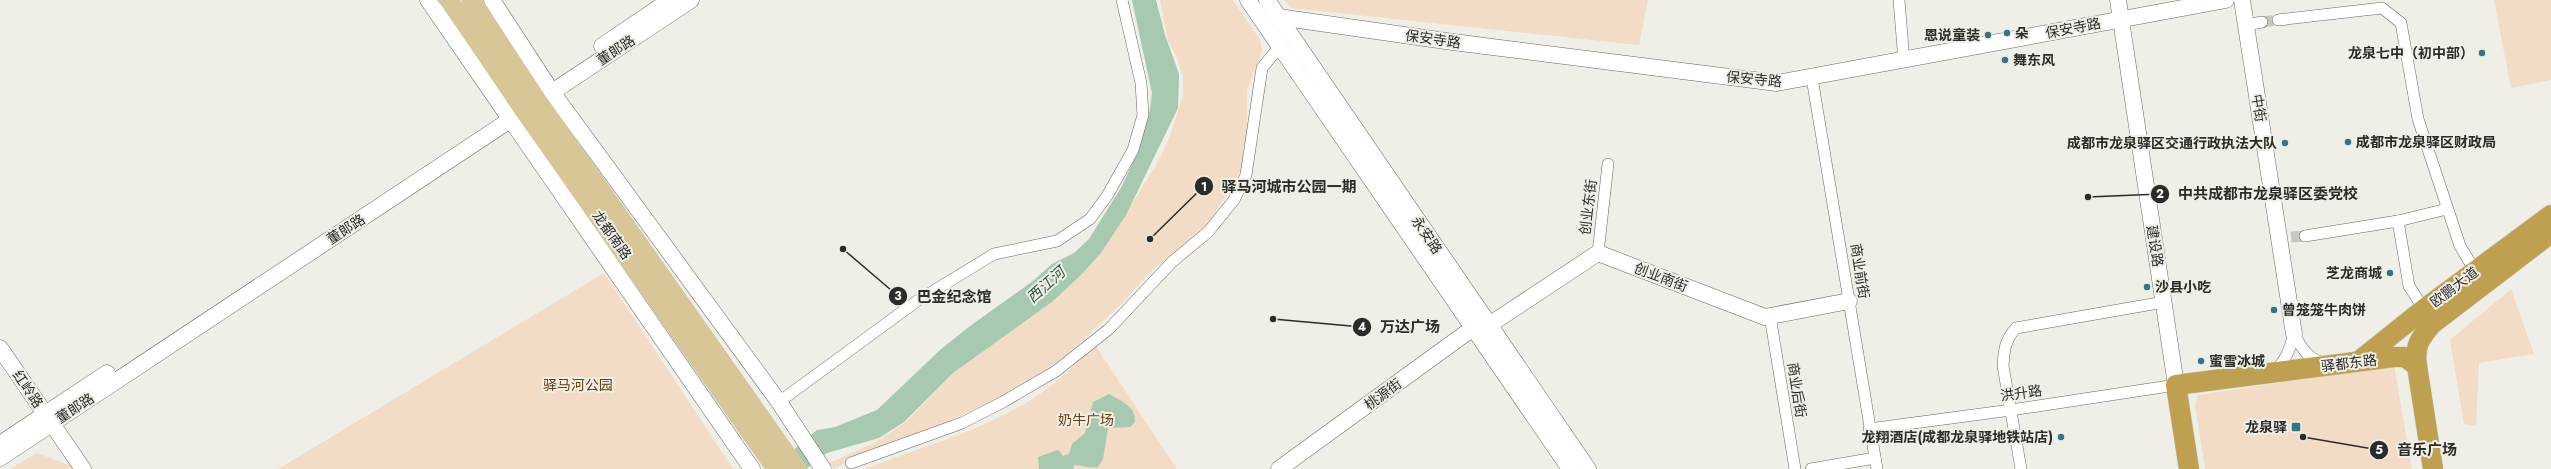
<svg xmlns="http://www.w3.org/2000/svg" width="2551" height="469" font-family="Jost,'Noto Sans SC',sans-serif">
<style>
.green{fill:#f2dcc5}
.water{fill:#a7c9af}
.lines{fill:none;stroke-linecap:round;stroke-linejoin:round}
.street-tunnel{stroke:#c8c8c2;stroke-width:11;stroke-dasharray:11 5.5;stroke-linecap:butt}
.street-casing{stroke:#666660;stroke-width:12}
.secondary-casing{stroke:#666660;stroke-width:17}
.primary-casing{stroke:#cccccb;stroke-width:19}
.highway-casing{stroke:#cccccb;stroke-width:21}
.street{stroke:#fff;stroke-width:11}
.secondary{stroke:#fff;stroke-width:16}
.primary{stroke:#d9c696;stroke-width:18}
.highway{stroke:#bfa050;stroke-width:20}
.poi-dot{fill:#327685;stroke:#efefe8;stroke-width:1.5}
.labels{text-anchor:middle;stroke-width:4;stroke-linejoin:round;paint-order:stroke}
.street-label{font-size:14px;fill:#2b2b28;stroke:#efefe8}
.poi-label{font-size:14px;font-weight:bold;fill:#2b2b28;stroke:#efefe8;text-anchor:start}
.park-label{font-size:14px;fill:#67400d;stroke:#efefe8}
.water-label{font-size:15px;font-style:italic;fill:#285c38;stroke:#efefe8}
.leader{fill:none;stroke:#2b2b28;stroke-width:1.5}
.callout-dot{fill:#2b2b28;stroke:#efefe8;stroke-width:1.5}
.mark-label{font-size:12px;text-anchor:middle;font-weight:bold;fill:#fff}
.callout-label{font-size:15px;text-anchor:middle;font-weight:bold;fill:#2b2b28;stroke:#efefe8;stroke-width:4;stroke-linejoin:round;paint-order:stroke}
</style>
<rect width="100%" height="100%" fill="#efefe8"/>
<g class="green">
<path d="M1160 0H1233L1260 40 1262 51 1247 90V129L1241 171 1207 225 1147 275 1124 301 1067 355 1011 393 918 435 862 453 834 469 829 463 876 442 906 422 953 373 1052 302 1081 275 1101 253 1155 167 1170 136 1183 95V76L1176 56 1168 41Z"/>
<path d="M1285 0H1648L1639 45 1291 8Z"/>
<path d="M2494 0H2551V80L2511 88Z"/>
<path d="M604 273 733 469H278Z"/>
<path d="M2511 289 2534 354 2479 363 2476 426 2464 424 2450 340Z"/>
<path d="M1095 345 1177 469H865C923 446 989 430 1041 393 1061 380 1078 361 1095 345Z"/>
<path d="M2394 365 2412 469H2205L2195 405 2198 395Z"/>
<path d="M36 453 75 467 76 469H10Z"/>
</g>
<g class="water">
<path d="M1132 0H1156L1165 35 1179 74 1178 108 1126 215 1101 253 1081 275 1052 302 953 373 904 422 879 438 827 453 806 469H771L817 430 835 427 877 410 940 350 970 326 1033 281 1052 264 1074 253 1089 239 1122 186 1139 149 1150 110 1152 93Z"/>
<path d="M1109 394C1121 401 1136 406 1135 422L1130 427 1108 428 1103 459 1098 467C1089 469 1083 465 1074 465L1073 469H1039L1038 457 1058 450 1063 456 1069 454 1072 444 1085 433 1093 402Z"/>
</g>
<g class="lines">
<g class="street-tunnel">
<path d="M2262 22 2278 20"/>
<path d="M2291 237 2305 236"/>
</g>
<g class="street-casing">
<g id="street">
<path d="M1899 0 1904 61"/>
<path d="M2278 20 2382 8 2401 23 2418 119 2460 246 2475 271"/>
<path d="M2246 25 2262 22"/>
<path d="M1812 78 1877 469"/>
<path d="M2398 221 2409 286 2424 309"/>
<path d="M2305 236 2398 221 2447 209"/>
<path d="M1598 253 1608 164"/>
<path d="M1770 316 1795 469"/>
<path d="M2274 372C2286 360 2290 349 2294 334 2301 347 2308 360 2325 363"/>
<path d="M779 402 917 301 994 254 1057 241 1090 219 1107 196 1133 150 1143 115 1141 83 1122 0"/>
<path d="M1869 429 2011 410 2176 385"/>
<path d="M851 463 962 423 1003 402 1056 371 1109 329 1172 262 1208 232 1234 200 1246 175 1262 68 1280 46"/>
<path d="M1811 469 1875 458"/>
<path d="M2021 469 2003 366C2004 350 2005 340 2016 328L2164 302"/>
</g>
</g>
<g class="secondary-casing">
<g id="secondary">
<path d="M428 0 752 469"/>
<path d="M492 0 552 92 779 402 823 469"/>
<path d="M1248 0 1570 469"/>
<path d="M1267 0 1588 469"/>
<path d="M2118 0 2176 385"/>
<path d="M2242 0 2294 334"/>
<path d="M1278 17 1453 42 1777 83 2226 0"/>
<path d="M602 46 670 0"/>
<path d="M0 348 83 469"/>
<path d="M0 444 107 373"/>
<path d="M0 458 691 0"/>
<path d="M1279 469 1473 328 1489 325 1598 253 1765 317 1849 301"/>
</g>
</g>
<g class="primary-casing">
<g id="primary">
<path d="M449 0 524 111 776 469"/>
<path d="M471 0 538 101 797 469"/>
</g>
</g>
<g class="highway-casing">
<g id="highway">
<path d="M2359 361 2424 309 2551 215"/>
<path d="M2417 366C2414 346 2420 338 2432 324L2551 233"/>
<path d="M2189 469 2176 385 2394 357H2405L2417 366 2433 469"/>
</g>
</g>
<use href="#street" class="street"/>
<use href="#secondary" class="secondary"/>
<use href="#primary" class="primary"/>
<use href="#highway" class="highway"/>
</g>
<g class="poi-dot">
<circle cx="2007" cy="33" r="4"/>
<circle cx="1988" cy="35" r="4"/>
<circle cx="2482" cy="53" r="4"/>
<circle cx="2005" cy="60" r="4"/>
<circle cx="2348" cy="142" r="4"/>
<circle cx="2285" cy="143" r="4"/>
<circle cx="2390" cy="273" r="4"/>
<circle cx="2147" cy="287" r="4"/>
<circle cx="2274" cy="310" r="4"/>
<circle cx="2201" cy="361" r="4"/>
<rect x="2291" y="422" width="10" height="10" rx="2"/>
<circle cx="2061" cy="437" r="4"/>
</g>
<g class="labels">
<g class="street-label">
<text transform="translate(2073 28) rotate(-11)" y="5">保安寺路</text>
<text transform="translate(1433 39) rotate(8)" y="5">保安寺路</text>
<text transform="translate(616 50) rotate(-33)" y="5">董郞路</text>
<text transform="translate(1754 79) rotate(5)" y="5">保安寺路</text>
<text transform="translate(2259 108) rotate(81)" y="5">中街</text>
<text transform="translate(1588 207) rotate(-83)" y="5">创业东街</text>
<text transform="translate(346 229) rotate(-33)" y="5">董郞路</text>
<text transform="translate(612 235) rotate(55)" y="5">龙都南路</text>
<text transform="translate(1427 235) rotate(56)" y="5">永安路</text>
<text transform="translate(2155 246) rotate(81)" y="5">建设路</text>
<text transform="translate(1860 271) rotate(81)" y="5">商业前街</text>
<text transform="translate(1661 277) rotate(21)" y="5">创业南街</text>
<text transform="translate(2454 287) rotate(-37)" y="5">欧鹏大道</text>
<text transform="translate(2349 363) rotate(-7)" y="5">驿都东路</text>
<text transform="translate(28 389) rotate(56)" y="5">红岭路</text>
<text transform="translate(1797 390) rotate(81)" y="5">商业后街</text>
<text transform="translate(2021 393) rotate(-8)" y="5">洪升路</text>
<text transform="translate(1383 394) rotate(-36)" y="5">桃源街</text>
<text transform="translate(75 408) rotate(-33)" y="5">董郞路</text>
</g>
<g class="poi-label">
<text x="2015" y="38">朵</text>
<text x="1980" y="40" text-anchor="end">恩说童装</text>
<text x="2474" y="58" text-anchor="end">龙泉七中（初中部）</text>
<text x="2013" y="65">舞东风</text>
<text x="2356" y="147">成都市龙泉驿区财政局</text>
<text x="2277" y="148" text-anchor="end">成都市龙泉驿区交通行政执法大队</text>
<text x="2382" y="278" text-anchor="end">芝龙商城</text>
<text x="2155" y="292">沙县小吃</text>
<text x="2282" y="315">曾笼笼牛肉饼</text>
<text x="2209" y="366">蜜雪冰城</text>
<text x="2287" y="432" text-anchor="end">龙泉驿</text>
<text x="2053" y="442" text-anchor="end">龙翔酒店(成都龙泉驿地铁站店)</text>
</g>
<g class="park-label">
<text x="578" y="390">驿马河公园</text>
<text x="1086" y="425">奶牛广场</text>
</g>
<g class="water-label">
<text transform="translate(1046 285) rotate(-42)" y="5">西江河</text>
</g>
</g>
<path class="leader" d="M1150 239L1204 186M2088 197L2160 194M843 249L898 296M1273 319L1362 327M2303 437L2379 450"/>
<g class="callout-dot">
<circle cx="1150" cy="239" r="4"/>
<circle cx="2088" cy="197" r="4"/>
<circle cx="843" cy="249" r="4"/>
<circle cx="1273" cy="319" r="4"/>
<circle cx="2303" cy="437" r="4"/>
<circle cx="1204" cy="186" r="10"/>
<circle cx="2160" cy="194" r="10"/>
<circle cx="898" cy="296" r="10"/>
<circle cx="1362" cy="327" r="10"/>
<circle cx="2379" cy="450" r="10"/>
</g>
<g class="mark-label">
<text x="1204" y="191">1</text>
<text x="2160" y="198">2</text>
<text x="898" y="300">3</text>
<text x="1362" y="331">4</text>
<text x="2379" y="454">5</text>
</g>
<g class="callout-label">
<text x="1289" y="192">驿马河城市公园一期</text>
<text x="2268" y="199">中共成都市龙泉驿区委党校</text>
<text x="954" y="302">巴金纪念馆</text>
<text x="1410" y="332">万达广场</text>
<text x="2427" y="455">音乐广场</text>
</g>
</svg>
